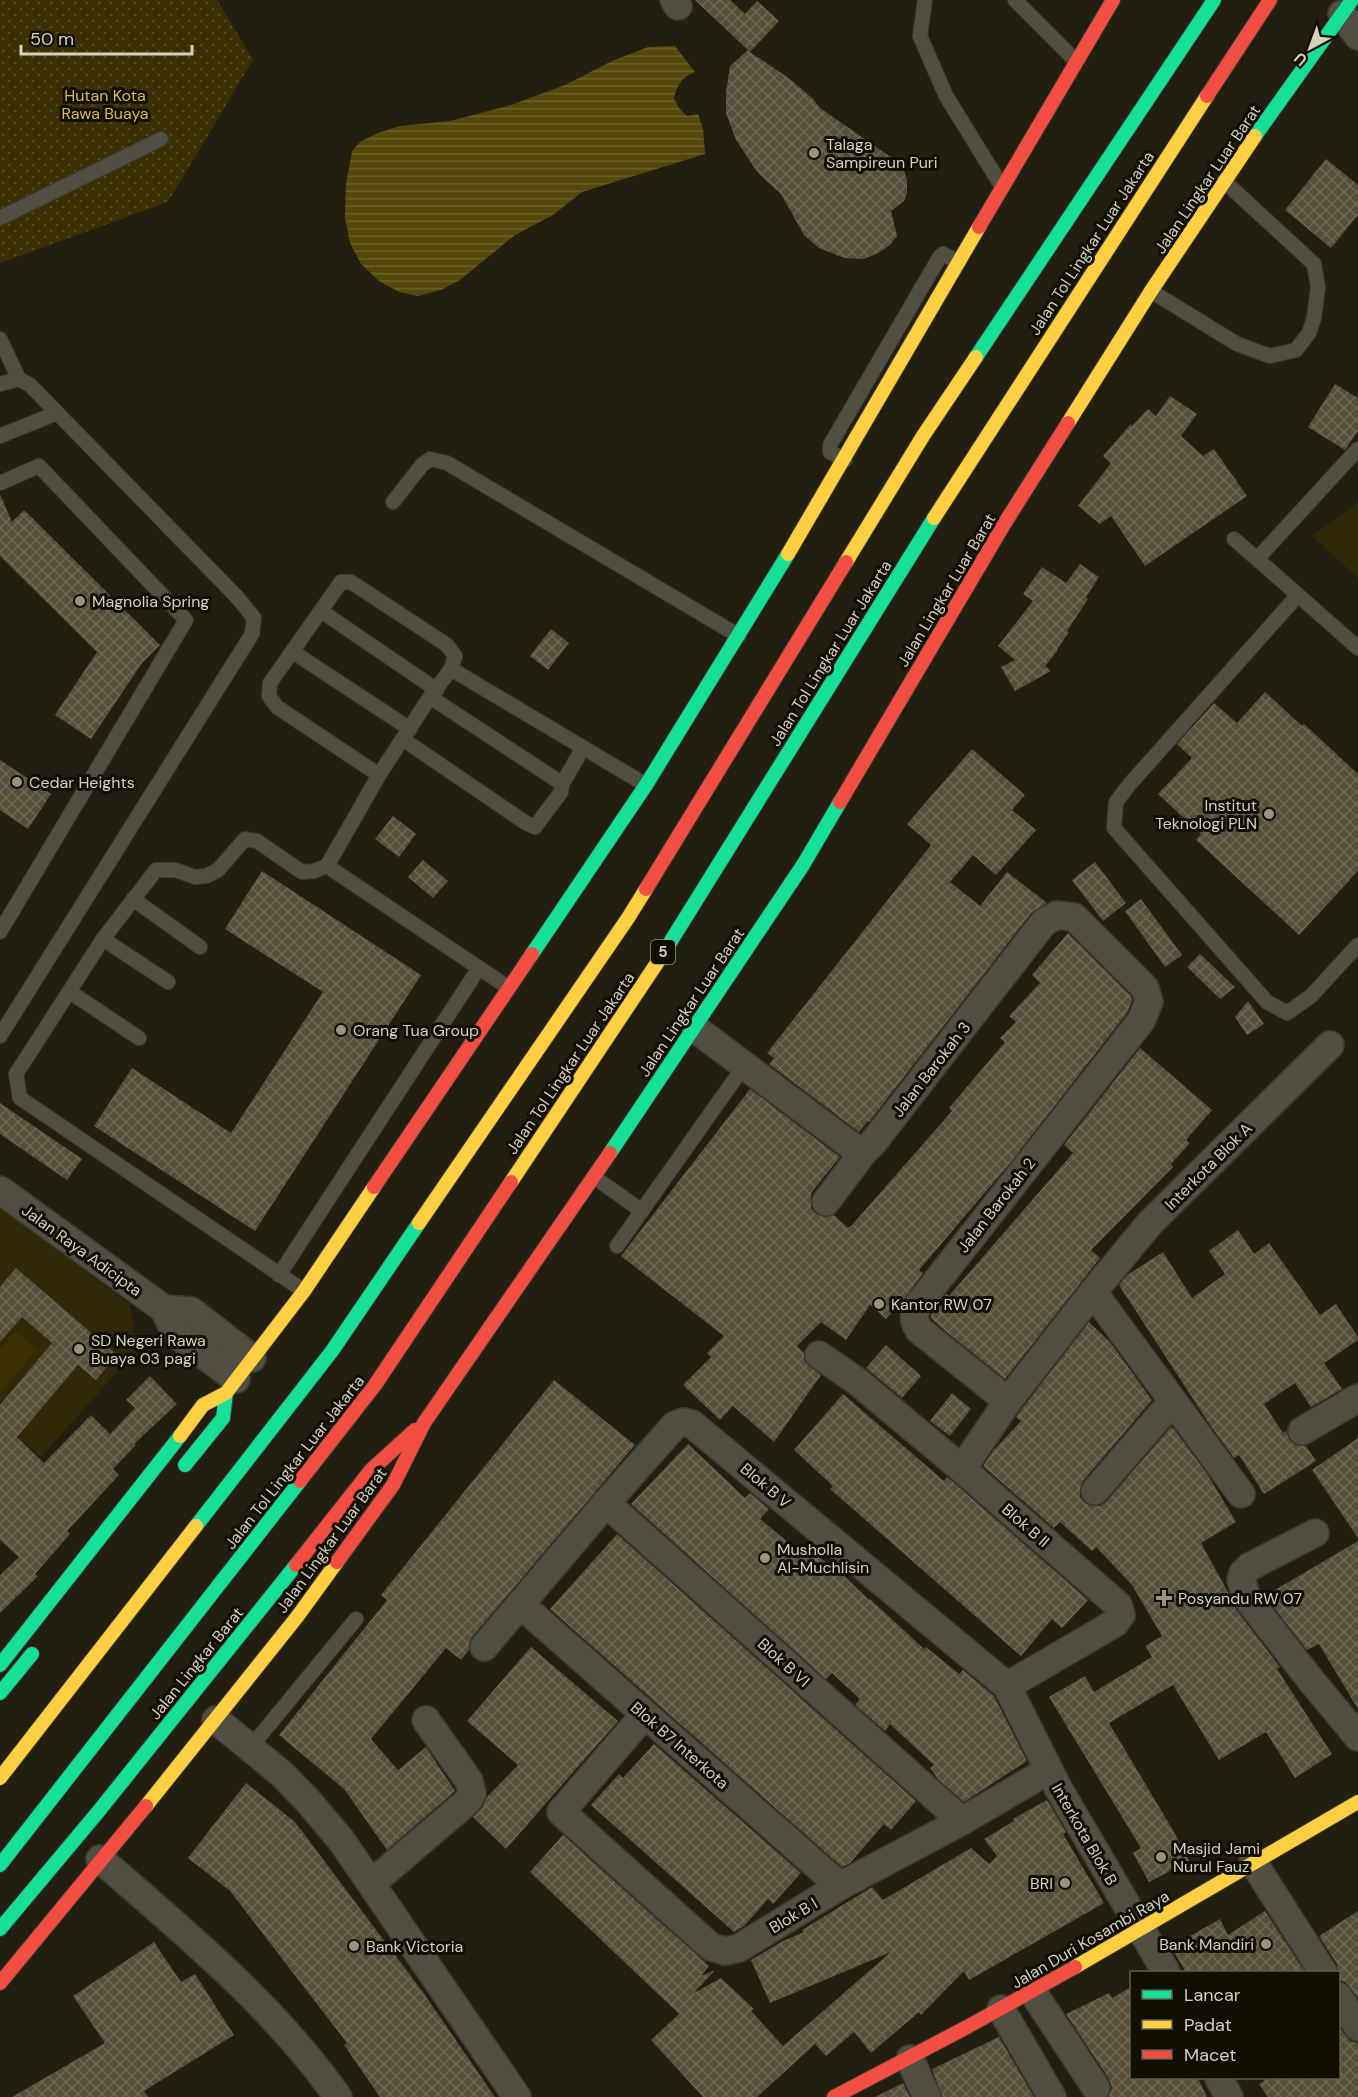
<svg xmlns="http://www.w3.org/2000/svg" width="1358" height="2097" font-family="'DM Sans',sans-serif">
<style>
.built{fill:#302806}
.grass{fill:#392f02}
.park{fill:url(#park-dots)}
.water{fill:url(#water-rules)}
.building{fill:url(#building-cross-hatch)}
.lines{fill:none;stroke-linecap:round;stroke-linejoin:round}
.lane-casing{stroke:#3d3a2f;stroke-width:16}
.street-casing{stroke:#3d3a2f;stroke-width:30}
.fast-casing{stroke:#3d3a2f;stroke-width:16}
.slow-casing{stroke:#3d3a2f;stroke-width:16}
.jam-casing{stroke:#3d3a2f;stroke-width:16}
.lane{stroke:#514f44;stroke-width:14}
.street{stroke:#514f44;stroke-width:27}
.fast{stroke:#16e098;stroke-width:14}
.slow{stroke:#ffcf43;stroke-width:14}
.jam{stroke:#f24e42;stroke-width:14}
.poi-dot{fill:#979383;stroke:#110e04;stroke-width:2}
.labels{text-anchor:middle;stroke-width:6;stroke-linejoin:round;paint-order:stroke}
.shield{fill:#110e04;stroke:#9a9688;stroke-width:1.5}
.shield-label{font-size:15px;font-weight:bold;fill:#d5d1c1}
.park-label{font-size:16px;fill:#d8be50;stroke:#110e04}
.poi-label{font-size:16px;fill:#d5d1c1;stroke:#110e04;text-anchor:start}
.street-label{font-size:16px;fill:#d5d1c1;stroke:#110e04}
</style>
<defs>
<pattern id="park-dots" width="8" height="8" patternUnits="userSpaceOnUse" patternTransform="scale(1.5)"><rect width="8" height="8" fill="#392f02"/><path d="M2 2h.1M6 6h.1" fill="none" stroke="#554c25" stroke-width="1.8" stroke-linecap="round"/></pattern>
<pattern id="water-rules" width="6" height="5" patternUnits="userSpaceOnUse" patternTransform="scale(1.5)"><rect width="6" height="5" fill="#55480b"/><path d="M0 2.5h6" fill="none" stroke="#6d612d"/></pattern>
<pattern id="building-cross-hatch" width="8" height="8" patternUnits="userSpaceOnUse" patternTransform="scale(1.5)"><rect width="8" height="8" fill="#554f39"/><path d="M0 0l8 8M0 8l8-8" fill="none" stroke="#6d6754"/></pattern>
</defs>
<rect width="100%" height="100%" fill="#231f10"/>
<g class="built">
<path d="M1358 502V578L1312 536Z"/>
<path d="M0 1206 130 1305 137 1350 41 1457 0 1421Z"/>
</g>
<path class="grass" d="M15 1331 37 1349 0 1394V1349Z"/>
<path class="park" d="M0 0H217L253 60 168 202 0 263Z"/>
<path class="water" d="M675 46 695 72C682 77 676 86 674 99L679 108 687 116 698 114 703 129 705 154 582 192 553 215 515 235 460 280 441 290 418 296 399 292 379 281 361 264 350 243 345 217 346 184 352 151 361 141 378 133 400 126 450 121 511 105 565 85 612 61 648 47Z"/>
<g class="building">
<path d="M695 0H730L745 14 757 1 779 21 750 52 790 79 813 99 820 108 902 165 907 180V193L904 201 891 211 897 236 890 245 878 253 864 259 844 258 819 248 804 235 781 194 758 173 736 140 726 113V92L730 66 748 50 750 52Z"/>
<path d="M1326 159 1358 185V215L1331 248 1285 210Z"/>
<path d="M1335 384 1358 398V431L1345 450 1308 427Z"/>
<path d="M1170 396 1197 414 1181 436 1203 456 1214 449 1247 496 1145 566 1111 516 1100 524 1078 506 1111 463 1103 456 1131 424 1132 426 1148 409 1156 416Z"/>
<path d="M0 494 12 522 24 510 160 645 142 663 91 739 55 715 97 652 0 556Z"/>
<path d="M1080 564 1099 577 1086 597 1088 599 1067 631 1069 632 1057 649 1058 650 1045 666 1051 671 1015 691 1001 667 1015 660 998 646 1033 601 1023 594 1042 567 1066 583Z"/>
<path d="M551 629 569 643 548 670 530 656Z"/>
<path d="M1265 692 1302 726 1304 724 1358 774V871L1299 935 1196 840 1201 834 1158 794 1192 758 1177 744 1214 703 1237 723Z"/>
<path d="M972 749 1025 795 1012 810 1036 830 996 875 973 855 950 882 980 906 1007 872 1047 903 1032 912 869 1122 868 1121 859 1132 769 1064 774 1058 767 1053 931 845 907 824Z"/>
<path d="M0 760 51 794 28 829 0 810Z"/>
<path d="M393 816 416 834 399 857 375 839Z"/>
<path d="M423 860 448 881 433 898 408 877Z"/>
<path d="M1095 862 1126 903 1103 921 1072 880Z"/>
<path d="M262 871 421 975 255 1231 94 1126 132 1068 231 1133 323 992 225 929Z"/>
<path d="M1141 899 1182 955 1165 967 1125 911Z"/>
<path d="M1068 933 1131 996 1132 1001 1127 1013 1011 1162 919 1270 923 1273 903 1301 886 1319 870 1305 846 1340 821 1322 797 1346 804 1353 805 1362 821 1375 774 1442 733 1406 720 1420 683 1385 711 1357 707 1353 724 1336 621 1256 750 1089 840 1157 811 1193V1208L816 1214 824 1217 834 1215 848 1228 852 1225 952 1111 949 1108 1005 1042 1000 1038 1016 1022 1009 1016 1040 983 1032 975Z"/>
<path d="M1200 954 1235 987 1220 999 1187 967Z"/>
<path d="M1248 1001 1264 1024 1247 1035 1235 1017Z"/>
<path d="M1140 1048 1212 1110 1186 1140 1190 1143 1171 1164 1173 1167 1091 1250 1100 1258 1005 1379 943 1329 931 1318V1315L946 1294 949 1296 1073 1153 1064 1145Z"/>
<path d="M0 1103 82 1159 67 1180 0 1134Z"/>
<path d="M1238 1230 1254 1254 1269 1243 1320 1315 1336 1304 1358 1337V1340L1324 1363 1342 1389 1311 1407 1295 1383 1264 1404 1283 1433 1286 1431 1289 1439 1295 1445 1306 1446 1316 1461 1264 1494 1239 1455 1234 1458 1208 1422 1119 1285 1127 1275 1163 1252 1192 1298 1225 1274 1209 1251Z"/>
<path d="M16 1268 117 1355 96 1380 78 1365 17 1437 44 1463 91 1415 110 1434 135 1408 126 1400 150 1376 177 1404 134 1444 136 1445 113 1469 119 1475 67 1531 70 1534 35 1574 38 1576 0 1613V1575L19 1557 0 1540V1405L52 1343 22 1317 0 1342V1287Z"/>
<path d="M1089 1322 1110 1342 1152 1400 1083 1481 1080 1489V1497L1084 1502 1091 1506H1100L1106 1502 1171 1427 1174 1429 1208 1475 1236 1522 1201 1543 1229 1594 1235 1608 1280 1667 1277 1669 1332 1754 1295 1778 1266 1732 1219 1760 1173 1685 1109 1723 1174 1832 1189 1861 1149 1882 1133 1853 1141 1848 1049 1697 1085 1676 1094 1692 1152 1657 1145 1646 1162 1636 1132 1585 1096 1547 1092 1551 1060 1522 1054 1528 983 1466 993 1451 1021 1421 1016 1417 1021 1410Z"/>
<path d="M886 1345 921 1376 902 1398 866 1368Z"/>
<path d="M554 1380 635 1445 472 1637 469 1644V1650L461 1660 446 1648 371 1739 398 1770 426 1747 455 1791 387 1850 344 1789 279 1735 387 1600 381 1595Z"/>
<path d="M952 1393 971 1409 950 1436 930 1421Z"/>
<path d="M843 1394 944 1481 947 1477 952 1481 1088 1600 1062 1628 1052 1619 1021 1656 830 1489 833 1486 794 1450Z"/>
<path d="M1358 1438V1538L1312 1470Z"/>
<path d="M688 1444 745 1498 750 1493 769 1509 760 1519 807 1558 812 1552 841 1573 869 1600 870 1599 924 1649 926 1647 959 1674 963 1670 994 1696 1027 1761 964 1802 938 1779 930 1768 934 1765 890 1724 885 1731 855 1705 860 1699 832 1673 826 1679 631 1504Z"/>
<path d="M617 1534 916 1801 891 1830 884 1824 850 1863 842 1867 550 1609Z"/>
<path d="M1358 1541V1709L1319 1644 1307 1650 1265 1596Z"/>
<path d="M531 1647 618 1721 506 1849 473 1817 482 1808 486 1798 518 1765 467 1721Z"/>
<path d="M654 1744 801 1873 773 1904 768 1899 744 1926 734 1932 591 1805 619 1774 623 1778Z"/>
<path d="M246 1783 295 1822 422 1991 495 2097H380L344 2045 347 2043 230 1891 188 1858Z"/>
<path d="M1047 1800 1066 1832 1063 1834 1104 1903 969 1980 964 1971 921 2015 919 2012 871 2053 854 2032 826 2056 815 2044 757 2097H703L651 2040 679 2014 530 1872 563 1835 709 1966 701 1976 715 1970 694 1993 721 1978 754 2009 751 2011 783 2046 891 1952 770 2003 751 1960 783 1941 804 1932 802 1930 872 1887 883 1900 971 1848 989 1864 997 1856 984 1839 1014 1821 1013 1819Z"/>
<path d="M1265 1911 1305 1972H1186L1171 1947 1220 1919 1228 1935Z"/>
<path d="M1358 1911V1998L1346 1982 1338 1980 1337 1964 1319 1936Z"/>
<path d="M154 1942 181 1982 195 1974 234 2035 144 2091 148 2097H12L105 2043 73 1996Z"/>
<path d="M1131 1987V2078H1198L1207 2097H1108L1112 2088 1109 2079 1066 2014 1109 1993 1112 1998Z"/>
<path d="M1338 2026 1350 2041 1358 2043V2097H1268L1259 2084 1268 2078H1338Z"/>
<path d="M999 2037 1034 2097H942L932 2069Z"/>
<path d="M903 2083 910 2097H875Z"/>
</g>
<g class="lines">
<g class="lane-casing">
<g id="lane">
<path d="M925 0 920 36 946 96 1001 185"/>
<path d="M1015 0 1075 60"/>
<path d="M0 218 161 139"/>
<path d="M1151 291 1237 344 1270 356 1296 350 1309 333 1314 318 1318 287 1314 264 1224 181"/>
<path d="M0 339 19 379"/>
<path d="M0 384 19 379 30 385 237 597 254 618 252 634 0 1036"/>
<path d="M0 436 57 413"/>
<path d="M845 460 830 452V445L939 258 943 254 959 262"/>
<path d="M0 483 39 466 186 620 0 932"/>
<path d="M393 502 422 465 430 459 447 463 739 636"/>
<path d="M1234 539 1257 559"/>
<path d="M1298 595 1257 559 1358 449"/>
<path d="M321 611 437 690"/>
<path d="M1358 648 1298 595 1129 785 1116 802 1114 828 1267 1002 1287 1013 1311 996 1358 945"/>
<path d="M293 652 410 729"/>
<path d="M404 740 526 823 535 827 561 792 562 784 555 779 430 697"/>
<path d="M379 775 277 707 269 696 270 683 341 582H351L447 645 455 656 451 669"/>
<path d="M562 784 583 748"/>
<path d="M327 866 509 988"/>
<path d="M133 899 200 947"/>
<path d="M103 939 168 982"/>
<path d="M70 992 139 1038"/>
<path d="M594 1177 642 1211"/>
<path d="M617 1246 744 1066"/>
<path d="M279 1275 479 968"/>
<path d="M304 1291 20 1098 16 1074 103 939 156 870H175L195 877 206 876 218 870 245 839 257 841 302 872 314 871 327 866 379 775 430 697 451 669 646 785"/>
<path d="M250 1748 356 1619"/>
</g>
</g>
<g class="street-casing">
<g id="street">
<path d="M674 0 678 6"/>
<path d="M1342 14 1358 36"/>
<path d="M693 1027 849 1144 856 1149 865 1150 872 1144 1044 922 1057 915 1074 917 1145 988 1149 1002 1141 1021 918 1305C913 1315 913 1320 919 1330L1008 1401"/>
<path d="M0 1190 164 1309 176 1334 236 1379"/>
<path d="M826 1202 865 1150"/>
<path d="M1093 1292 1241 1494"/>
<path d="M164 1309 191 1311 252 1358"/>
<path d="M819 1355 858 1382 962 1469 1118 1605 1121 1615 1115 1623 1007 1686"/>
<path d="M1302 1431 1358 1398"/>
<path d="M962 1469 1008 1401 1093 1292 1150 1223 1330 1045"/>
<path d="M1095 1491 1172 1402"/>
<path d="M606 1503 962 1821"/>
<path d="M1315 1533 1249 1567 1243 1573 1241 1580 1247 1598 1309 1678 1358 1737"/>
<path d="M520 1604 840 1886"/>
<path d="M484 1647 606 1503 675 1425 683 1422 692 1424 1007 1686 1057 1786 1166 1972"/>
<path d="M645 1714 561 1812 711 1947 725 1951 739 1948 840 1886 962 1821 1049 1770"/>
<path d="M216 1720 282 1774 308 1801 341 1840 517 2097"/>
<path d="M100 1859C185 1933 273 2005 338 2097"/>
<path d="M1253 1862 1323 1972"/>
<path d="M372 1883 468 1801 472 1793 469 1781 426 1720"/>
<path d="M1032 1991 1096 2088"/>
<path d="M1338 1996 1358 2027"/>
<path d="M1001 2009 1052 2097"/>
<path d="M910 2059 927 2097"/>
<path d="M1219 2078 1229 2097"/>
</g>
</g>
<g class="fast-casing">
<g id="fast">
<path d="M1255 136 1352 0"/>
<path d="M976 357 1214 0"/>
<path d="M532 954 646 785 788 554"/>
<path d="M661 957 934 518"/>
<path d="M610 1153 803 865 840 802"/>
<path d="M185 1465 223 1418 226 1393"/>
<path d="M196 1526 332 1351 419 1223"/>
<path d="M0 1665 180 1436"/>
<path d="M0 1693 32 1654"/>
<path d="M0 1865 300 1481"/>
<path d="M0 1929 98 1812 296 1565"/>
</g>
</g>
<g class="slow-casing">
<g id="slow">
<path d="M1068 423 1151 291 1255 136"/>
<path d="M934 518 1207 96"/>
<path d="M788 554 979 227"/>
<path d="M846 562 923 436 976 357"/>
<path d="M511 1182 661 957"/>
<path d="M419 1223 628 918 646 889"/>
<path d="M180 1436 203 1405 226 1393 304 1291 374 1187"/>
<path d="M0 1778 196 1526"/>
<path d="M146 1806 297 1617 337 1562"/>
<path d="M1075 1967 1358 1802"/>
</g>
</g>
<g class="jam-casing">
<g id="jam">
<path d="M1207 96 1270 0"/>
<path d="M979 227 1113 0"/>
<path d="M840 802 1006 521 1068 423"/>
<path d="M646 889 846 562"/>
<path d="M374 1187 532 954"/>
<path d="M300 1481 375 1385 511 1182"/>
<path d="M337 1562 393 1485 424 1423 610 1153"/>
<path d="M296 1565 371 1470 415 1430"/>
<path d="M0 1983 146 1806"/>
<path d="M834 2097 967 2027 1075 1967"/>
</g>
</g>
<use href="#lane" class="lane"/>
<use href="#street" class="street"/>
<use href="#fast" class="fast"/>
<use href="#slow" class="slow"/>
<use href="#jam" class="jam"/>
</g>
<g class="poi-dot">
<circle cx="814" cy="153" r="6"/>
<circle cx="80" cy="601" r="6"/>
<circle cx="17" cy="782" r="6"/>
<circle cx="1269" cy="814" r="6"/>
<circle cx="341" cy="1030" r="6"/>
<circle cx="879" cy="1304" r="6"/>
<circle cx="79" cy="1349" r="6"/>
<circle cx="765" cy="1558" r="6"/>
<path d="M1161 1589h6v6h6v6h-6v6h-6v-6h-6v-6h6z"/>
<circle cx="1161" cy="1857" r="6"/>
<circle cx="1065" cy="1883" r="6"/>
<circle cx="1266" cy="1944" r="6"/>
<circle cx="354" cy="1946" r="6"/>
</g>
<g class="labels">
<rect class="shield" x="651" y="940" width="24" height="24" rx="4.5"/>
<g class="shield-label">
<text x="663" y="957">5</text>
</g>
<g class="park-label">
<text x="105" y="101">Hutan Kota<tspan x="105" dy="18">Rawa Buaya</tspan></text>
</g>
<g class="poi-label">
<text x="826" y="150">Talaga<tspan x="826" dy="18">Sampireun Puri</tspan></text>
<text x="92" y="607">Magnolia Spring</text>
<text x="29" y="788">Cedar Heights</text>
<text x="1257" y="811" text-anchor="end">Institut<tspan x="1257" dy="18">Teknologi PLN</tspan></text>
<text x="353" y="1036">Orang Tua Group</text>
<text x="891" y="1310">Kantor RW 07</text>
<text x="91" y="1346">SD Negeri Rawa<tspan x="91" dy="18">Buaya 03 pagi</tspan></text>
<text x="777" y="1555">Musholla<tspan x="777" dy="18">Al-Muchlisin</tspan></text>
<text x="1178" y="1604">Posyandu RW 07</text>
<text x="1173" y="1854">Masjid Jami<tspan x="1173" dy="18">Nurul Fauz</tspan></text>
<text x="1053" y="1889" text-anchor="end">BRI</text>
<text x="1254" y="1950" text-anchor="end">Bank Mandiri</text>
<text x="366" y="1952">Bank Victoria</text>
</g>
<g class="street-label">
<text transform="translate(1207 179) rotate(-56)" y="6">Jalan Lingkar Luar Barat</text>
<text transform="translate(1091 243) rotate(-57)" y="6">Jalan Tol Lingkar Luar Jakarta</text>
<text transform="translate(946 590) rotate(-59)" y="6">Jalan Lingkar Luar Barat</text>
<text transform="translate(830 653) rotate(-58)" y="6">Jalan Tol Lingkar Luar Jakarta</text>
<text transform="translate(691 1002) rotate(-56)" y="6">Jalan Lingkar Luar Barat</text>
<text transform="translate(570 1063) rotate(-56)" y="6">Jalan Tol Lingkar Luar Jakarta</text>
<text transform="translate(931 1069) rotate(-52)" y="6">Jalan Barokah 3</text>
<text transform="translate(1208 1166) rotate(-45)" y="6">Interkota Blok A</text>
<text transform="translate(996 1205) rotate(-52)" y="6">Jalan Barokah 2</text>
<text transform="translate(82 1250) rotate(36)" y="6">Jalan Raya Adicipta</text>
<text transform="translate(294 1462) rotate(-52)" y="6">Jalan Tol Lingkar Luar Jakarta</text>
<text transform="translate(766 1485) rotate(40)" y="6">Blok B V</text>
<text transform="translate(1026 1525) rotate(41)" y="6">Blok B II</text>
<text transform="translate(331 1540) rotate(-54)" y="6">Jalan Lingkar Luar Barat</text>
<text transform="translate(784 1662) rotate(42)" y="6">Blok B VI</text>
<text transform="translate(196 1663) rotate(-51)" y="6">Jalan Lingkar Barat</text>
<text transform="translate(680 1745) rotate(41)" y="6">Blok B7 Interkota</text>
<text transform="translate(1085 1834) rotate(60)" y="6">Interkota Blok B</text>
<text transform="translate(793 1915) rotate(-31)" y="6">Blok B I</text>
<text transform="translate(1090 1939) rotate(-30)" y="6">Jalan Duri Kosambi Raya</text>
</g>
</g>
<rect x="1130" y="1971" width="210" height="108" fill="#110e04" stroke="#5f5c50" stroke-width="1.5"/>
<rect x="1142" y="1990" width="30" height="9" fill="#16e098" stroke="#5f5c50" stroke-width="1.5"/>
<text x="1184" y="2001" font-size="18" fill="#d5d1c1">Lancar</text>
<rect x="1142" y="2020" width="30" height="9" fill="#ffcf43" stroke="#5f5c50" stroke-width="1.5"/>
<text x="1184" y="2031" font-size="18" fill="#d5d1c1">Padat</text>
<rect x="1142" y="2050" width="30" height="9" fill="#f24e42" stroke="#5f5c50" stroke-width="1.5"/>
<text x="1184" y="2061" font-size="18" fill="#d5d1c1">Macet</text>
<g transform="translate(1310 48) rotate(221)" stroke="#110e04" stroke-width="4.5" paint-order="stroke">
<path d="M0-4.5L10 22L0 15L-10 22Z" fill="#d5d1c1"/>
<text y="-9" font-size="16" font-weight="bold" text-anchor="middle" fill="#d5d1c1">U</text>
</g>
<path d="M21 45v9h171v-9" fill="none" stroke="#d5d1c1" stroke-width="3"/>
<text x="30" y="45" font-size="18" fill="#d5d1c1" stroke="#110e04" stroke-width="4.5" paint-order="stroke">50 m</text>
</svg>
